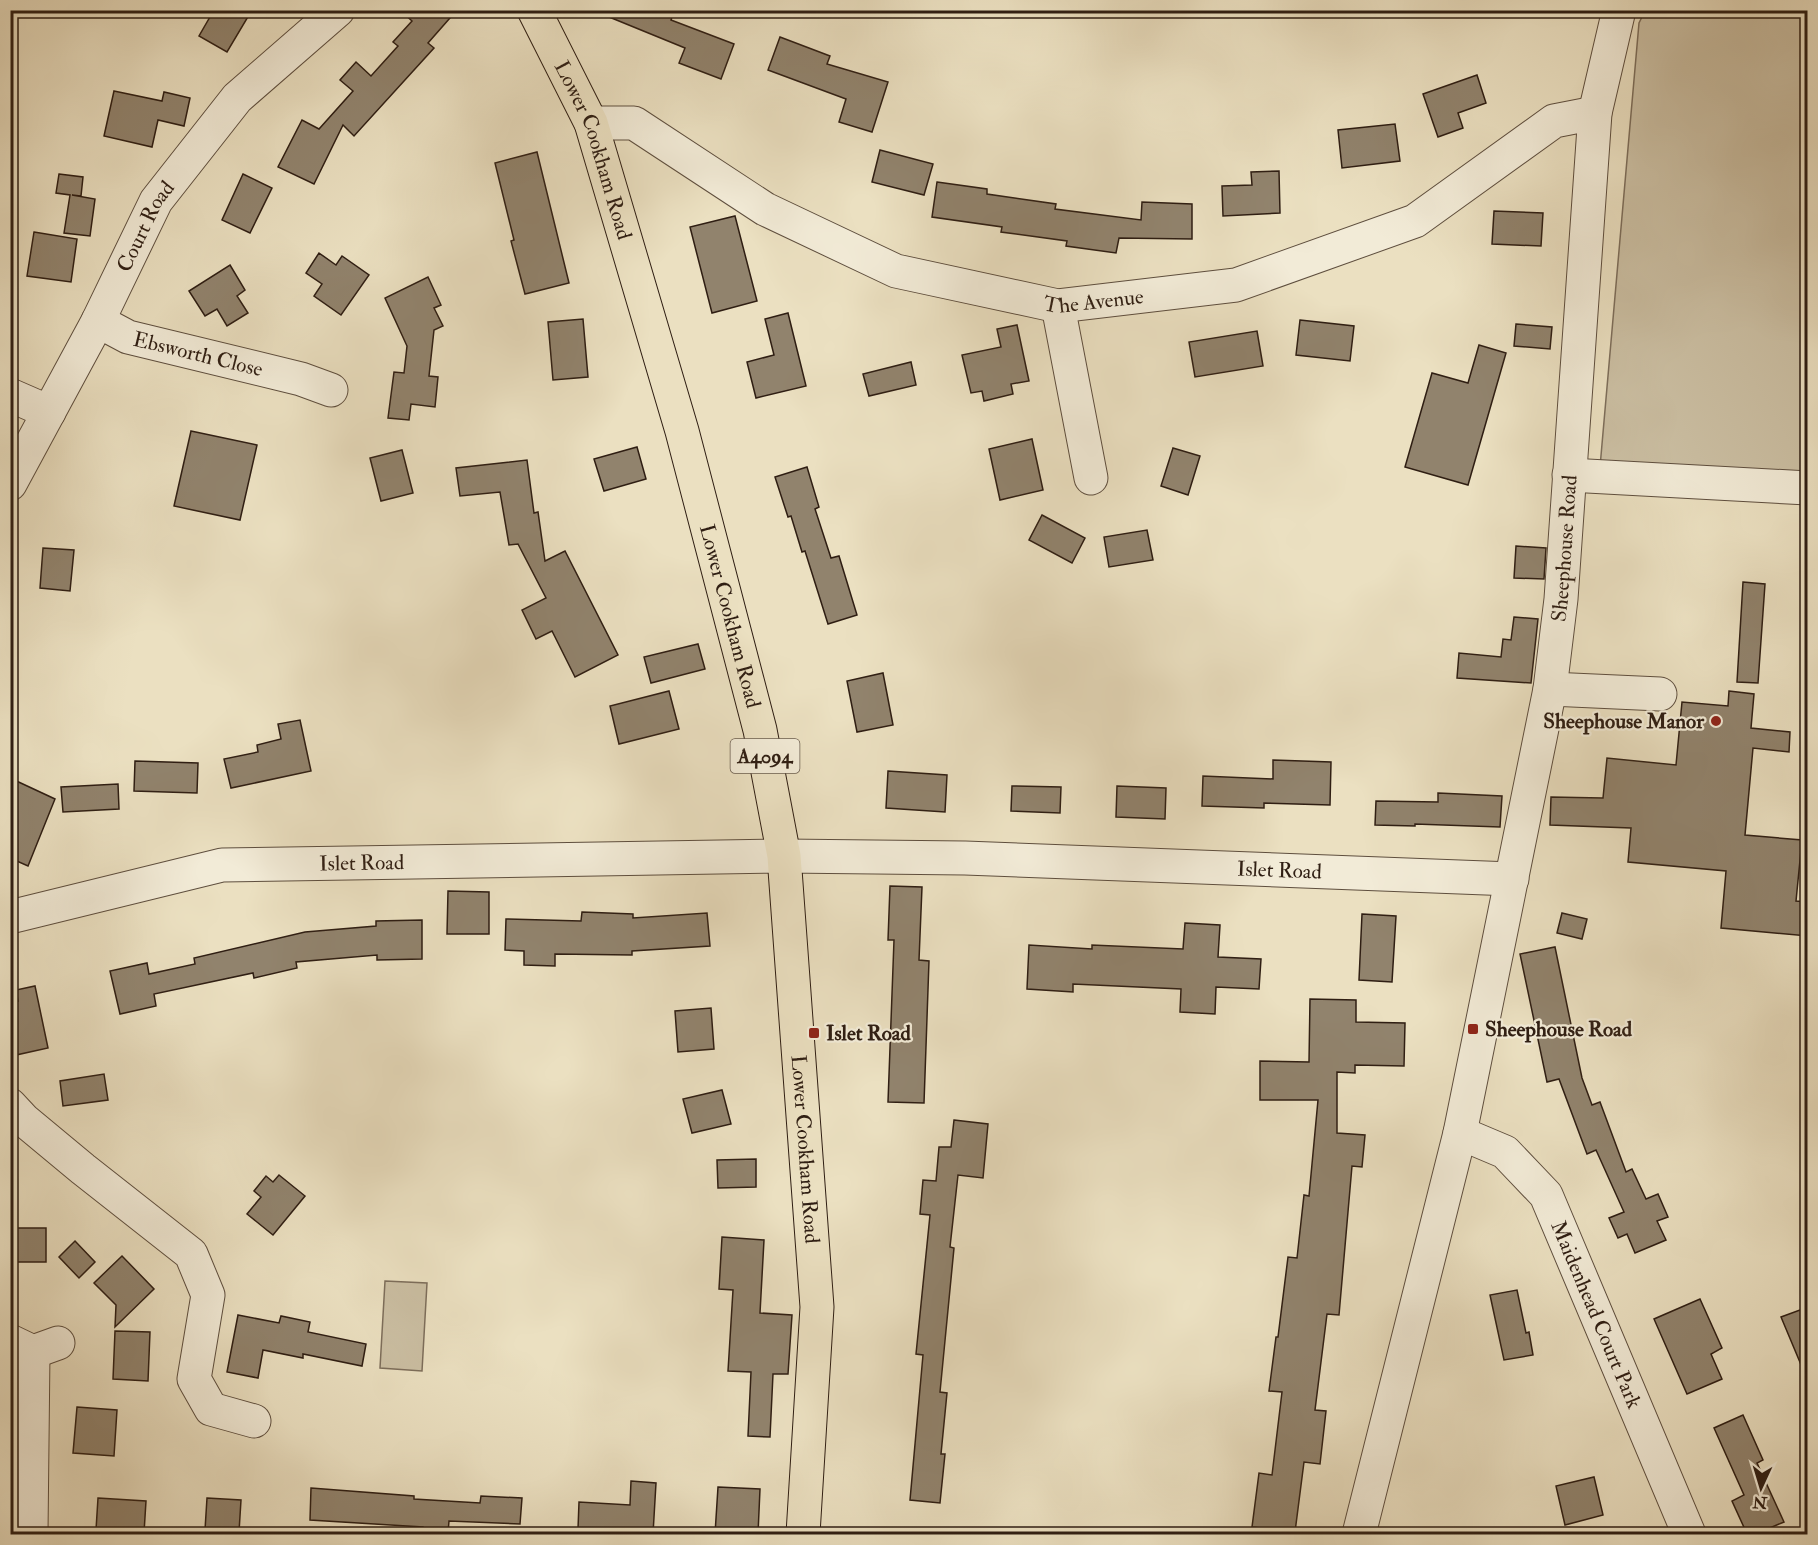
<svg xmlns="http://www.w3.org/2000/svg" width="1818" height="1545" font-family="'IM FELL Double Pica',serif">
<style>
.green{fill:#cbbfa3;stroke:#7d6e5b;stroke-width:1.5}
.building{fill:#91836d;stroke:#2f1e13;stroke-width:1.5}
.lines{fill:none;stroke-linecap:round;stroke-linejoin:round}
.minor-casing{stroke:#5e4e3e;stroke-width:35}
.major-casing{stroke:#2f1e13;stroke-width:35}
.minor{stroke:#f2ebd7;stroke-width:33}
.major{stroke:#ebe0c1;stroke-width:33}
.poi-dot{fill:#8f2418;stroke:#f2ebd7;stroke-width:2}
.labels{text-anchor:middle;stroke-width:4.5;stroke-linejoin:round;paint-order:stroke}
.shield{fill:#f2ebd7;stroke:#6a5c4e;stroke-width:1.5}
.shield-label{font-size:20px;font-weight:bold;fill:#2f1e13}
.street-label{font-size:21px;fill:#2f1e13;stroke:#f2ebd7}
.poi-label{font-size:21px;font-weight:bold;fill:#2f1e13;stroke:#f2ebd7;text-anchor:start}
</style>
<rect width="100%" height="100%" fill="#ebe0c1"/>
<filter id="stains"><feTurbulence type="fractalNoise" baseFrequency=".00333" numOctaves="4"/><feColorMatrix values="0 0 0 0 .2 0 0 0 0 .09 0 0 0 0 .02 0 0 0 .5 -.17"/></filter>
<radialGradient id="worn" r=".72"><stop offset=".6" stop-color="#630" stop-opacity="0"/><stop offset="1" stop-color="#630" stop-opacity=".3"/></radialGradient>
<g class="green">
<path d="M1645 11H1807V477L1600 467 1639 23Z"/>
<path d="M385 1281 427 1283 422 1371 380 1368Z"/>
</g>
<g class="building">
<path d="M214 10H252L227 52 199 36Z"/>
<path d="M400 10H457L428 43 434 48 354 136 343 125 314 184 278 167 302 120 319 129 353 91 340 80 356 62 371 76 398 46 393 42 412 21Z"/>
<path d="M592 10H674L671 20 734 44 721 79 679 63 685 48Z"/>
<path d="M780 37 830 56 827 64 888 82 872 132 839 122 846 99 768 70Z"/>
<path d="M1477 75 1486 103 1458 113 1463 128 1438 137 1423 94Z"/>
<path d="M114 91 162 101 164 92 190 98 184 126 158 120 152 147 104 136Z"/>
<path d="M1395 124 1400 161 1342 168 1338 130Z"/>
<path d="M880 150 933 164 924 195 872 182Z"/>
<path d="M537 152 569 283 525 294 511 241 514 240 495 163Z"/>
<path d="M1279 171 1280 213 1223 216 1222 186 1252 185 1251 172Z"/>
<path d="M59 174 83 177 81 196 72 195 95 199 90 236 64 233 70 195 56 193Z"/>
<path d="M243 174 272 188 250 233 222 220Z"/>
<path d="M937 182 987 189V194L1056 204 1055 209 1141 220 1142 202 1192 204V239L1119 238 1116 253 1066 246 1067 241 1001 232 1002 227 932 217Z"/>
<path d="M1494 211 1543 213 1541 246 1492 244Z"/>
<path d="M735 216 757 301 712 313 690 227Z"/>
<path d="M34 232 77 239 71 282 27 276Z"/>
<path d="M319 253 336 265 342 256 369 275 341 315 314 296 322 284 306 273Z"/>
<path d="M230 265 245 290 237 296 248 313 227 326 217 309 205 316 189 291Z"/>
<path d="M428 277 441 305 434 308 443 326 434 330 429 376 438 377 435 407 411 404 409 420 388 418 394 372 404 373 407 346 385 298Z"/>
<path d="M788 313 806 386 756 398 747 362 774 355 765 319Z"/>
<path d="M583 319 588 377 553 380 548 322Z"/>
<path d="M1300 320 1354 326 1350 361 1296 355Z"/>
<path d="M1516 324 1552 327 1550 349 1514 346Z"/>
<path d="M1017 325 1029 381 1011 384 1013 394 984 401 982 391 971 393 962 355 1001 347 997 329Z"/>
<path d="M1257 331 1263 366 1195 377 1189 342Z"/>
<path d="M1479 345 1506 353 1468 485 1405 467 1432 373 1468 383Z"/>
<path d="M911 362 916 385 869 396 863 374Z"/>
<path d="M191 431 257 445 240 520 174 506Z"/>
<path d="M1032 439 1043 490 1000 500 989 449Z"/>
<path d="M637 447 646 479 604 491 594 459Z"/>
<path d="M1173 448 1200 456 1188 495 1161 486Z"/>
<path d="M402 450 413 493 381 501 370 458Z"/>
<path d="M527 460 534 513 538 512 545 561 565 551 618 655 575 677 552 631 536 639 522 610 546 598 518 544 509 545 500 492 460 496 456 468Z"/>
<path d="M807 467 819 507 815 509 831 558 839 556 857 615 828 624 805 551 802 552 791 516 788 517 775 477Z"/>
<path d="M1042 515 1085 538 1072 563 1029 540Z"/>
<path d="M1147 530 1153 560 1109 567 1104 537Z"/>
<path d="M1516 546 1546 548 1544 579 1514 578Z"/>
<path d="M43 548 74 550 70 591 40 588Z"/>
<path d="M1743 582 1765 584 1758 683 1737 682Z"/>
<path d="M1514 617 1538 619 1531 683 1457 678 1459 653 1501 657 1503 639 1511 640Z"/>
<path d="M698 644 705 669 651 683 644 657Z"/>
<path d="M883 673 893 725 857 732 847 681Z"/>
<path d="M669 691 679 729 619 744 610 706Z"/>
<path d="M1729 691 1754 694 1751 728 1790 732 1789 752 1753 748 1745 835 1802 840 1796 901 1808 902V936L1721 928 1726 871 1628 862 1631 828 1550 825 1551 797 1603 798 1607 758 1676 765 1682 702 1728 706Z"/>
<path d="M300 720 311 771 231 788 224 759 258 752 257 745 281 739 278 724Z"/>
<path d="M1273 760 1331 762 1330 805 1264 803V808L1202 806 1203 776 1273 779Z"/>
<path d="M135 761 198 763 197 793 134 791Z"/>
<path d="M888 771 947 775 945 812 886 808Z"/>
<path d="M10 778 55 799 28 866 10 858Z"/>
<path d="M118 784 119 809 63 812 61 787Z"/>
<path d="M1012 786 1061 787 1060 813 1011 811Z"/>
<path d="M1117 786 1166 788 1165 819 1116 817Z"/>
<path d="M1438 793 1502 796 1500 827 1415 824V826L1375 825 1376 801 1438 802Z"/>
<path d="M890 886 922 887 919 960 929 961 924 1103 888 1102 894 940H888Z"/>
<path d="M448 891 489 892V934H447Z"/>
<path d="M582 912 633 914V918L707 913 710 946 632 951V955L555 954V966L524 965V951L505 950 506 919 581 921Z"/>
<path d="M1562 913 1587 919 1582 939 1557 933Z"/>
<path d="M1362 914 1396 916 1392 982 1359 980Z"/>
<path d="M422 920V959L377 960V955L296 962 297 968 254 978 253 973 154 994 156 1006 120 1014 110 971 147 963 149 974 195 964 194 958 305 932 376 926V921Z"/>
<path d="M1185 923 1220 925 1218 957 1261 959 1259 989 1216 987 1215 1014 1180 1012 1181 989 1073 984V992L1027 989 1029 945 1092 949V945L1183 949Z"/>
<path d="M1555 947 1582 1078 1592 1105 1600 1102 1626 1172 1632 1169 1646 1199 1658 1194 1668 1217 1657 1221 1666 1240 1635 1253 1627 1234 1618 1238 1609 1218 1624 1212 1596 1150 1587 1154 1559 1079 1547 1082 1520 954Z"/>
<path d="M35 986 48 1048 16 1055 10 1029V1002L18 1001 16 990Z"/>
<path d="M1310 999 1356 1000V1022L1405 1023 1404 1066 1355 1065V1073L1337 1072V1133L1365 1135 1362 1167 1352 1166 1339 1315 1327 1314 1315 1410 1326 1411 1320 1464 1304 1462 1295 1532 1252 1527 1259 1473 1272 1475 1282 1392 1269 1391 1276 1337H1278L1288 1257 1297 1258 1304 1195 1309 1196 1318 1100H1260V1061L1309 1062Z"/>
<path d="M711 1008 714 1049 678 1052 675 1011Z"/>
<path d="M104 1074 108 1100 63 1106 60 1081Z"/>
<path d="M722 1090 731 1124 692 1133 683 1099Z"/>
<path d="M954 1120 988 1124 983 1178 958 1175 950 1247 954 1248 940 1392 947 1393 941 1454H945L940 1503 910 1500 923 1355 916 1354 930 1215 920 1214 923 1180 936 1181 939 1147H951Z"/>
<path d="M756 1159V1187L718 1188 717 1160Z"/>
<path d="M279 1175 305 1196 273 1235 247 1214 261 1197 254 1191 266 1176 273 1182Z"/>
<path d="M14 1228H46V1262H13Z"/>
<path d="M722 1237 764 1240 760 1313 792 1315 788 1374H773L770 1437 748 1436 751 1372 728 1371 733 1290 719 1289Z"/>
<path d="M75 1241 95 1262 79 1278 59 1257Z"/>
<path d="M122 1256 154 1289 115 1327 116 1305 94 1283Z"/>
<path d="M1517 1290 1526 1333 1529 1332 1533 1355 1504 1360 1490 1295Z"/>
<path d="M1700 1299 1722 1348 1711 1354 1722 1379 1687 1394 1654 1319Z"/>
<path d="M1808 1307V1379H1807L1781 1317Z"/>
<path d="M238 1315 279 1323 281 1316 310 1322 308 1332 366 1344 362 1366 303 1354V1358L263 1350 258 1378 227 1372Z"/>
<path d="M115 1331 150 1332 148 1381 113 1379Z"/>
<path d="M77 1407 117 1410 114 1456 73 1453Z"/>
<path d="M1743 1415 1763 1460 1757 1463 1784 1522 1755 1534H1747L1732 1501 1744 1495 1714 1428Z"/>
<path d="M1594 1477 1603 1515 1565 1525 1556 1486Z"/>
<path d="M631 1481 656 1483 653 1534H593V1530L578 1529 579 1502 630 1505Z"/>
<path d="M718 1487 760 1489 758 1534H715Z"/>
<path d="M311 1488 414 1496V1499L480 1503 481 1496 522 1498 520 1524 449 1521 448 1533 423 1531V1527L310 1520Z"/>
<path d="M98 1498 146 1501 144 1533 96 1530Z"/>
<path d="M207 1498 241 1500 239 1532 205 1530Z"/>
</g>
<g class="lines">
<g class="minor-casing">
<g id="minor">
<path id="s1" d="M591 123H634L765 209 896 271 1058 306 1236 285 1415 221 1554 121 1595 113"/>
<path d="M1058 306 1091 478"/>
<path id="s2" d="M98 321 128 337 301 379 331 390"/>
<path d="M10 395 49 412"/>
<path d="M1569 475 1808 488"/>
<path id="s3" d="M10 484 98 321 156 201 237 98 338 10"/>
<path d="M1550 689 1660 694"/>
<path id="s4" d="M10 917 222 865 784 856 965 858 1512 879"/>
<path d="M10 1105 24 1120 83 1169 191 1254 208 1295 194 1379 211 1409 254 1421"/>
<path id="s5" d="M1460 1133 1505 1152 1546 1195 1689 1534"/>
<path d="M10 1341 33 1352 58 1343"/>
<path d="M31 1534 33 1352"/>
<path id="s6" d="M1359 1534 1460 1133 1550 689 1561 599 1595 113 1619 10"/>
</g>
</g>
<g class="major-casing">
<g id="major">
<path id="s7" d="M534 10 591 123 682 431 760 730 784 856 817 1307 803 1534"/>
</g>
</g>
<use href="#minor" class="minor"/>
<use href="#major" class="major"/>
</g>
<g class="poi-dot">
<circle cx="1716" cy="721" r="6"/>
<rect x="1467" y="1023" width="12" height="12" rx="3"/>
<rect x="808" y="1027" width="12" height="12" rx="3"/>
</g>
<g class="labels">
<rect class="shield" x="730.5" y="739" width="69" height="34" rx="4.5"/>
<g class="shield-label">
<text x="765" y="763">A4094</text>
</g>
<g class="street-label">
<text dy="7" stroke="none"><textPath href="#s7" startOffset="153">Lower Cookham Road</textPath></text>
<text dy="7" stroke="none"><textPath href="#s3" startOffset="291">Court Road</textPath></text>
<text dy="7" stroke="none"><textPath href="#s1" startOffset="546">The Avenue</textPath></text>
<text dy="7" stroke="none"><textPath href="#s2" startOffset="106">Ebsworth Close</textPath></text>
<text dy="7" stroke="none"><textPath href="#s6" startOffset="1008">Sheephouse Road</textPath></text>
<text dy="7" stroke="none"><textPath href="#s7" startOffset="639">Lower Cookham Road</textPath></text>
<text dy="7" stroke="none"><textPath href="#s4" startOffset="358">Islet Road</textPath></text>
<text dy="7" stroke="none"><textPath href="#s4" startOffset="1276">Islet Road</textPath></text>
<text dy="7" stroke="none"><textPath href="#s7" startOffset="1179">Lower Cookham Road</textPath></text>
<text dy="7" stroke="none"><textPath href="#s5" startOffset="238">Maidenhead Court Park</textPath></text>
</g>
<g class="poi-label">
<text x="1704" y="728" text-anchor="end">Sheephouse Manor</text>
<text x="1485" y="1036">Sheephouse Road</text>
<text x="826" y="1040">Islet Road</text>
</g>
</g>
<rect width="1818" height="1545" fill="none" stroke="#ebe0c1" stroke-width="36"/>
<rect x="12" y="12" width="1794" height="1521" fill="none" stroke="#2f1e13" stroke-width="3"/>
<rect x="18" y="18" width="1782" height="1509" fill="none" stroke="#2f1e13" stroke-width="1.5"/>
<g transform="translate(1761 1488) rotate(184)" stroke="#f2ebd7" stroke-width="4.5" paint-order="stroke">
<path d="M0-4.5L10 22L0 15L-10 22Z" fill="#2f1e13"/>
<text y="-9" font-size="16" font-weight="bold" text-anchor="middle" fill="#2f1e13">N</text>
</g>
<rect width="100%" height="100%" filter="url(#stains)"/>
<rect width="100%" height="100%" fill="url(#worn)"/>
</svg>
